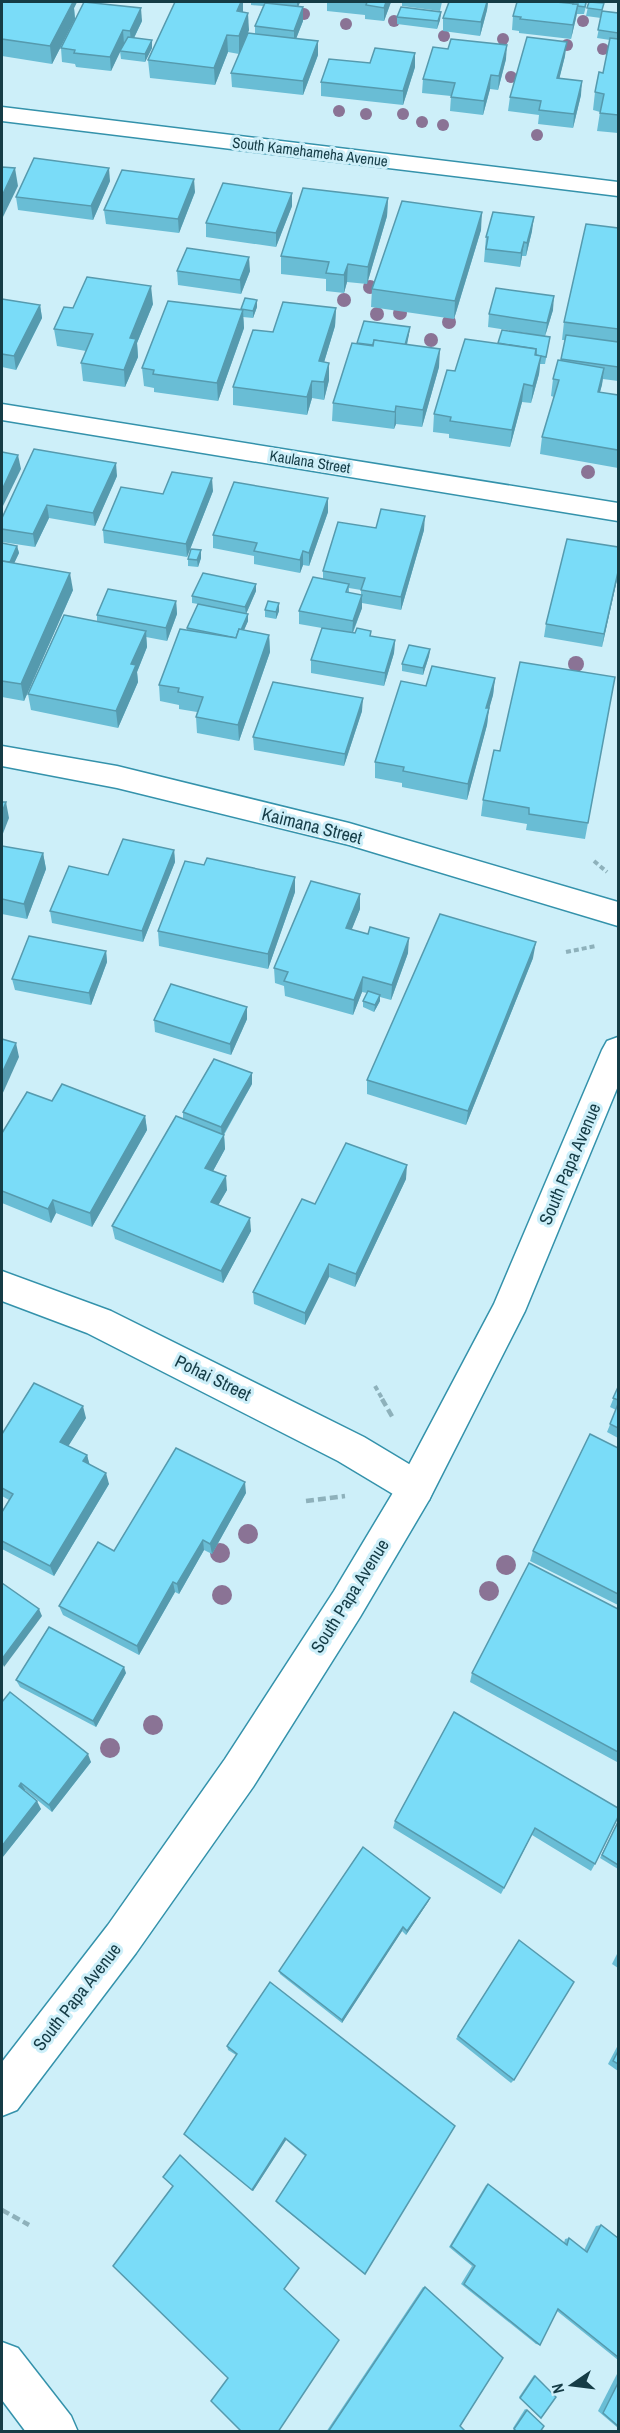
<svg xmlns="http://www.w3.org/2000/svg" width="620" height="2433" font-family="'Archivo Narrow',sans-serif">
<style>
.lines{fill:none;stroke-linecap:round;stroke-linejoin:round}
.street-casing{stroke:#3492ab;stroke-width:3}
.secondary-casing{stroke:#3492ab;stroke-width:3}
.path-far1{stroke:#8eb1bb;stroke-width:4;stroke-dasharray:5 3;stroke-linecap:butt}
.path{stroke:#8eb1bb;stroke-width:4.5;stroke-dasharray:8 4;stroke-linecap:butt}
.street{fill:#fff;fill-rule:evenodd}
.secondary{fill:#fff;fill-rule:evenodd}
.tree{fill:#8a7395}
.wall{fill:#69bdd5;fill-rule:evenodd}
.shaded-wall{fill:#559aae}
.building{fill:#7adcf8;stroke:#559aae;stroke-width:1.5}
.labels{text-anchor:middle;stroke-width:6;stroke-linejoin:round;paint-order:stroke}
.far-street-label{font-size:15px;fill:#153c46;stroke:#cdeff9}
.street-label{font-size:18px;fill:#153c46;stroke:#cdeff9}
</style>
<rect width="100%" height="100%" fill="#cdeff9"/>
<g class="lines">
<g class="street-casing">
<g id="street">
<path d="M2 404 618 503V521L2 420Z"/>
<path d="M2 746 117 766 349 823 618 902V926L349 845 117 788 2 766Z"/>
<path d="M2 1271 111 1311 364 1437 429 1476 434 1488 429 1500 416 1505 403 1500 338 1461 87 1333 2 1301Z"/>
<path d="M2 2342 18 2348 71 2416 78 2432H26L2 2400Z"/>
</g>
</g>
<g class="secondary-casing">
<g id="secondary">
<path d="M2 107 618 182V196L2 121Z"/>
<path d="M618 1037V1086L525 1311 429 1500 360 1617 253 1787 136 1953 17 2110 2 2116V2062L108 1925 225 1759 334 1591 403 1476 494 1304 602 1050 607 1041Z"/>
</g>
</g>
<g class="path-far1">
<path d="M594 861 607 872"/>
<path d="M566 952 596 946"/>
<path d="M375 1386 383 1400"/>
</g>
<g class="path">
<path d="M382 1399 393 1418"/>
<path d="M306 1501 345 1496"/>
<path d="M2 2210 29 2225"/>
</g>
<use href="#street" class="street"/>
<use href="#secondary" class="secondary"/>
</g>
<g class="tree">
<circle cx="304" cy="14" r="6"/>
<circle cx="394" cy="21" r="6"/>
<circle cx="583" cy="21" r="6"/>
<circle cx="346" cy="24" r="6"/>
<circle cx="444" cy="36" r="6"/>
<circle cx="503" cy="39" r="6"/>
<circle cx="567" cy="45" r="6"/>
<circle cx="603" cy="49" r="6"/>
<circle cx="511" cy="77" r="6"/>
<circle cx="339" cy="111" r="6"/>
<circle cx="366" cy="114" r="6"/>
<circle cx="403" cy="114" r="6"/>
<circle cx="422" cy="122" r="6"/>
<circle cx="443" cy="125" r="6"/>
<circle cx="537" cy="135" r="6"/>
<circle cx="370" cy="287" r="7"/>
<circle cx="344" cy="300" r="7"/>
<circle cx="400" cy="313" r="7"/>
<circle cx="377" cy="314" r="7"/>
<circle cx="449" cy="322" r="7"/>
<circle cx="431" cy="340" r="7"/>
<circle cx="588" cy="472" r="7"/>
<circle cx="576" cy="664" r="8"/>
<circle cx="248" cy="1534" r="10"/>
<circle cx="220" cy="1553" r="10"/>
<circle cx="506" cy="1565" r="10"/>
<circle cx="489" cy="1591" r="10"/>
<circle cx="222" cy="1595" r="10"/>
<circle cx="153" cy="1725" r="10"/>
<circle cx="110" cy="1748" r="10"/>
</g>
<g class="wall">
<path d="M2 2H77L74 8 75 19 52 64 2 56Z"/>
<path d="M243 2V12L249 30 239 54 228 52 215 85 150 78 148 60Z"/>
<path d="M251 2H300L298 7 303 21 296 39 318 55 303 95 232 87 231 73 255 34V26L263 6 251 5Z"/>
<path d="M327 2H391L384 21 365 19V15L327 11Z"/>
<path d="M402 2H442L440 11 402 6Z"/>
<path d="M449 2H488L487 10 480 36 443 31V18Z"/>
<path d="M574 2H587L584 14H577L571 39 519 33V31L512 30 513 16 573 4Z"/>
<path d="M589 2 603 11 618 13V133L597 131 600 112 593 110 595 92 603 73 610 40 597 38 601 18 586 16Z"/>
<path d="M441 12 440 20 437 29 397 24V17Z"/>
<path d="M142 21 134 38 152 40V48L145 62 121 59 120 51 111 71 76 67 75 64 62 62 61 48Z"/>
<path d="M415 53V67L403 105 321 96V82L370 63Z"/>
<path d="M565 56 559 79 581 95 573 128 538 124 539 115 508 111 510 97Z"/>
<path d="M506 59 498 90 490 89 483 115 450 111 451 96 422 93 423 79Z"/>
<path d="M110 181 93 220 18 210 16 197Z"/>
<path d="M195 192 179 233 106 224 104 210Z"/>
<path d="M388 198 387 216 367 284 347 282 344 293 326 291V279L281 274V256Z"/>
<path d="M292 206 276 247 206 237V223Z"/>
<path d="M618 228V381L603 379 600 392 618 395V468L540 454 542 437 554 397 551 396 553 379 561 361 565 340H562L564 322Z"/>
<path d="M481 230 454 319 371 307 372 289Z"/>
<path d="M532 231 526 256H522L520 267 484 262 486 237Z"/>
<path d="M177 271H250L241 294 178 285Z"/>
<path d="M2 299 40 305 42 318 16 370 2 367Z"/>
<path d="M153 304 137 343 138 357 125 387 83 381 81 363 86 351 57 346 54 329 73 308Z"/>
<path d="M257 307 253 318 243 317 244 328 218 401 154 392V388L144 386 142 368 241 310V309Z"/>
<path d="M336 308 335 326 324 362 329 380 324 400 312 398 307 415 233 405V387L273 332Z"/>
<path d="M553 310 545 336 550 337 545 364H540L539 374 531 403 522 402 510 447 449 438V434L433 432 434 414 455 371 498 343 526 333 488 327 489 314Z"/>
<path d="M410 327 409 334 407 345 439 367 422 427 396 424 394 429 332 421 333 403 357 343Z"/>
<path d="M117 476 95 526 49 518 35 547 2 542V518Z"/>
<path d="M213 491 187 557 104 543 103 530Z"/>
<path d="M328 498V512L309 566 303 565 300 573 254 564V556L213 548V535Z"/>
<path d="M376 528 424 530 401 610 362 603V608L353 633 395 640 394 653 384 686 311 673V660L322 628 299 624V611L323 579V571ZM349 588 361 590V595L349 593Z"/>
<path d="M2 543 17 546 19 553 14 563 73 590 24 701 2 697Z"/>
<path d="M201 558 198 567 188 566V559Z"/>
<path d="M618 575 602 647 544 637 546 624Z"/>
<path d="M256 591 246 614 248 621 244 630 269 635 270 652 239 741 197 733 196 717 197 712 179 709V705L160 701 159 685 187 630V628L198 604 192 603V596Z"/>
<path d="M176 601 177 614 167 641 146 637 147 647 137 672 138 682 118 728 31 710 28 694 97 621V615Z"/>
<path d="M279 603V611L276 619 265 617V610Z"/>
<path d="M430 649 429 656 423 675 402 671V664Z"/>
<path d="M615 677 585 839 526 830 527 824 481 816 483 800 500 751Z"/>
<path d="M495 678 493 695 489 708 487 725 467 800 402 787V783L375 778V762L426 686Z"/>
<path d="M362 711 344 766 254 750 253 737Z"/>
<path d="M2 846 43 853 46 869 27 919 2 914Z"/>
<path d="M174 850 175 862 143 942 52 923 50 911 108 875Z"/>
<path d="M204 865 295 877V892L268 969 159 946 158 931Z"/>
<path d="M360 909 351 930 408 953 391 1000 380 997V1001L374 1012 363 1007V1001L367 993 362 992 353 1015 285 996 284 986 275 983 274 968Z"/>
<path d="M106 951 107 962 91 1005 15 990 12 979Z"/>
<path d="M533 958 466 1125 367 1094V1080Z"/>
<path d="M247 1007V1019L231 1055 155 1032 154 1020Z"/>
<path d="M252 1084 224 1135 225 1149 213 1171 227 1190 218 1205 251 1231 223 1283 115 1239 112 1226 183 1119V1112Z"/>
<path d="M52 1101 145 1116 147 1130 92 1227 56 1213 51 1223 2 1203V1133Z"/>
<path d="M406 1179 355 1287 329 1277 305 1325 254 1304 253 1292 315 1204Z"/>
<path d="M618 1387V1438L607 1432 616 1410 610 1407Z"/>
<path d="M86 1418 68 1446 87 1455 89 1464 109 1484 54 1576 2 1549V1512L9 1500 2 1496V1434Z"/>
<path d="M618 1448V1605L530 1561 533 1551Z"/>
<path d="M246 1493 212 1554 204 1550 179 1594 175 1592 139 1655 63 1615 59 1606 114 1551Z"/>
<path d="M618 1609V1760L617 1762 470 1682 472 1673Z"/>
<path d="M126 1673 96 1727 20 1687 16 1680Z"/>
<path d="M2 1702 91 1762 52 1812 25 1790V1791L41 1809 2 1858Z"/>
<path d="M454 1712 595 1864 591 1871 532 1835 501 1894 393 1828 395 1821Z"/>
<path d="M618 1821V1869L600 1858Z"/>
<path d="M430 1898 428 1902 406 1935 402 1931 342 2023 280 1974 279 1971Z"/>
<path d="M519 1940 514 2080 511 2083 456 2039Z"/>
<path d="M618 1952V1968L612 1964Z"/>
<path d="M270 1982 365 2274 277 2203 276 2201 305 2156 286 2140 253 2191 184 2134 236 2055 228 2050 227 2046Z"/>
<path d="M618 2045V2071L608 2064Z"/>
<path d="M488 2184 564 2243 565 2239 569 2238 584 2250 596 2226 601 2225 618 2238V2360L557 2311 540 2345 536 2344 461 2284 472 2266 449 2247 486 2185Z"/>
<path d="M423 2287H425L460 2426 466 2432H326Z"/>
<path d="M618 2372V2428L598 2411Z"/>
<path d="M534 2375 535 2376 541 2418 519 2397Z"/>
<path d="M525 2409 527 2410 516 2432 513 2428Z"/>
</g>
<g class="shaded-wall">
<path d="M67 2H77L74 8 75 19 52 64 50 46Z"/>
<path d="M241 2H243V15L237 11Z"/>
<path d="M297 2H300L297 10Z"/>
<path d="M386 2H391L384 21V8Z"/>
<path d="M487 2H488L487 10 480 36 481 22Z"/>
<path d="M578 4 576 18 571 39 573 25Z"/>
<path d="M303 7V21L294 44V31Z"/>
<path d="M141 8 142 21 131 44 130 31Z"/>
<path d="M441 12 440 20 437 29 438 21Z"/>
<path d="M248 13 249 30 239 54V36Z"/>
<path d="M123 30 124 44 111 71 110 57Z"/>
<path d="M227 35 228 52 215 85 214 68Z"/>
<path d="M152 40V48L145 62V54Z"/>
<path d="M318 41V55L303 95V81Z"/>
<path d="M567 42 565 56 556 92 557 78Z"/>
<path d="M507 45 506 59 498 90 499 76Z"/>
<path d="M415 53V67L403 105V91Z"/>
<path d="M491 75 490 89 483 115 484 101Z"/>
<path d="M582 81 581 95 573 128 574 114Z"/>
<path d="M15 168 18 186 2 219V196Z"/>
<path d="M109 168 110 181 93 220 91 206Z"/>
<path d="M194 179 195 192 179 233 178 219Z"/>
<path d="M292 193V206L276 247V233Z"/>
<path d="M388 198 387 216 367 284 368 267Z"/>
<path d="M482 212 481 230 454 319 455 301Z"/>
<path d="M534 217 532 231 526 256 527 243Z"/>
<path d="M524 242 522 256 520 267 521 253Z"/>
<path d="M249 257 250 271 241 294 240 280Z"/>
<path d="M348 264 347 282 344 293V275Z"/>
<path d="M151 286 153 304 137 343 138 357 125 387 124 370 130 338Z"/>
<path d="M554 296 553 310 545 336 547 323Z"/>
<path d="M257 300V307L253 318V311Z"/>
<path d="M40 305 42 318 16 370 14 356Z"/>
<path d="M336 308 335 326 319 379V361Z"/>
<path d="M243 310 244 328 218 401 217 383Z"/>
<path d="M410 327 409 334 404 357V349Z"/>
<path d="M440 349 439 367 422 427 423 410Z"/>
<path d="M541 356 539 374 531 403 533 386Z"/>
<path d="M329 363V380L324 400V382Z"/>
<path d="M604 368 602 385 595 409 598 392Z"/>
<path d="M312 381V398L307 415V397Z"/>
<path d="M524 384 522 402 510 447 512 430Z"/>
<path d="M396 406V424L394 429 395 412Z"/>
<path d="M18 455 21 469 2 508V490Z"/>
<path d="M116 463 117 476 95 526 93 513Z"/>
<path d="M212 478 213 491 187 557 186 544Z"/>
<path d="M328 498V512L309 566V553Z"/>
<path d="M47 505 49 518 35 547 33 534Z"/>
<path d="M425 516 424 530 401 610V597Z"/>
<path d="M17 546 19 553 11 570 10 563Z"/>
<path d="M201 550V558L198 567 197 560Z"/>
<path d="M303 551V565L300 573V560Z"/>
<path d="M618 572V575L602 647 604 634Z"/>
<path d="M70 573 73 590 24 701 21 684Z"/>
<path d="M256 584V591L246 614 245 607Z"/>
<path d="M362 595V608L352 634 353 621Z"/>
<path d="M176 601 177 614 167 641 166 628Z"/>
<path d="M279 603V611L276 619V612Z"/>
<path d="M248 614V621L237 646 236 639Z"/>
<path d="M146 631 147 647 137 672 138 682 118 728 116 711 131 664Z"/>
<path d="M269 635 270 652 239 741 238 725Z"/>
<path d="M395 640 394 653 384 686 385 673Z"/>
<path d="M430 649 429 656 423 675V668Z"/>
<path d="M495 678 493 695 485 724 486 708Z"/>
<path d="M363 698 362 711 344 766 345 754Z"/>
<path d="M489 708 487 725 467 800 468 784Z"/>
<path d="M6 802 9 818 2 836V812Z"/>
<path d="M174 850 175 862 143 942 142 931Z"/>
<path d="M43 853 46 869 27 919 24 904Z"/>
<path d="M295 877V892L268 969V954Z"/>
<path d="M360 894V909L346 944V928Z"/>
<path d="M409 938 408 953 391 1000 392 985Z"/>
<path d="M536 942 533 958 466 1125 468 1111Z"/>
<path d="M106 951 107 962 91 1005 89 993Z"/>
<path d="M363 977 362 992 353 1015 354 1000Z"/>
<path d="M380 995V1001L374 1012 375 1005Z"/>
<path d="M247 1007V1019L231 1055 230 1044Z"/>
<path d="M16 1043 19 1057 2 1095V1073Z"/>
<path d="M252 1073V1084L222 1137 221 1127Z"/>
<path d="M145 1116 147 1130 92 1227 90 1213Z"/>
<path d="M224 1135 225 1149 207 1182 205 1168Z"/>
<path d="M407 1165 406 1179 355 1287 356 1274Z"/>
<path d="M226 1176 227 1190 212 1216 211 1202Z"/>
<path d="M53 1200 56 1213 51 1223 48 1209Z"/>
<path d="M250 1218 251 1231 223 1283 221 1271Z"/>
<path d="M329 1264V1277L305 1325V1313Z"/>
<path d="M83 1406 86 1418 64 1453 60 1442Z"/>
<path d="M87 1455 90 1466 83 1461Z"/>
<path d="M106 1473 109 1484 54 1576 50 1566Z"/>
<path d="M245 1482 246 1493 212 1554 210 1544Z"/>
<path d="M203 1540 204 1550 179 1594 177 1584Z"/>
<path d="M173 1582 175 1592 139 1655 137 1646Z"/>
<path d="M39 1609 42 1616 4 1667 2 1662V1659Z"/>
<path d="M124 1667 126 1673 96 1727 93 1721Z"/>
<path d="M88 1754 91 1762 52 1812 49 1805Z"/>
<path d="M21 1783 25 1790 23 1794 19 1786Z"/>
<path d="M37 1801 41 1809 2 1858V1846Z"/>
<path d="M430 1898 428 1902 406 1935 407 1931Z"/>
<path d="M403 1927 402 1931 342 2023V2020Z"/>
<path d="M285 2138 286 2140 253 2191 252 2190Z"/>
</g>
<g class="building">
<path d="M2 2H73L50 46 2 39Z"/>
<path d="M84 2 141 8 130 31 123 30 110 57 74 53 75 50 61 48Z"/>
<path d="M175 2H241L237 11 248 13 239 36 227 35 214 68 148 60Z"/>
<path d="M364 2H386L384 8 366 5 367 2Z"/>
<path d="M449 2H487L481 22 443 18Z"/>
<path d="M517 2H556L578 4 573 25 520 19 521 17 513 16Z"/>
<path d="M574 2H586L585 7 578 6V4H573Z"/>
<path d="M589 2 604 3 602 10 587 8Z"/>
<path d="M265 3 303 7 294 31 255 26Z"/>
<path d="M401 7 441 12 438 21 397 17Z"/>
<path d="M602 11 618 13V33L598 30Z"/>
<path d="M248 33 318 41 303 81 231 73Z"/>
<path d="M128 37 152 40 145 54 120 51Z"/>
<path d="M527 37 567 42 557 78 582 81 574 114 539 110 541 101 510 97Z"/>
<path d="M610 38 618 39V115L600 113 604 94 595 92 599 72 603 73Z"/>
<path d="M451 39 507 45 499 76 491 75 484 101 451 97 455 83 423 79 433 47 448 49Z"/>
<path d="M375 48 415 53 403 91 321 82 329 59 370 63Z"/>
<path d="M34 158 109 168 91 206 16 197Z"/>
<path d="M2 167 15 168 2 196Z"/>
<path d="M122 170 194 179 178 219 104 210Z"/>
<path d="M223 183 292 193 276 233 206 223Z"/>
<path d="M303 188 388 198 368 267 348 264 344 275 326 273 329 262 281 256Z"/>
<path d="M402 201 482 212 455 301 372 289Z"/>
<path d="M493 212 534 217 527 243 524 242 521 253 486 249 488 237H486Z"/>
<path d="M586 224 618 228V329L564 322Z"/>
<path d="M187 248 249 257 240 280 177 271Z"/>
<path d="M87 277 151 286 130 338 136 339 124 370 81 363 93 334 54 329 64 307 73 308Z"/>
<path d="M496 288 554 296 547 323 489 314Z"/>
<path d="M245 298 257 300 253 311 241 309Z"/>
<path d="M2 299 40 305 14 356 2 354Z"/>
<path d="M168 301 243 310 217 383 153 374 154 370 142 368Z"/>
<path d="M283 302 336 308 319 361 329 363 324 382 312 381 307 397 233 387 253 330 273 332Z"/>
<path d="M364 321 410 327 405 345 374 340 373 345 357 343Z"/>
<path d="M502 330 550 337 546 357 536 355V349L498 343Z"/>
<path d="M566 335 618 342V367L561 359Z"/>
<path d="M465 339 536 349 535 355 541 356 533 386 524 384 512 430 450 421 451 417 434 414 447 370 455 371Z"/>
<path d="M374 340 440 349 423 410 396 406 395 412 333 403 352 343 373 346Z"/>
<path d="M558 360 604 368 598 392 618 395V450L542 437 559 380 553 379Z"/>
<path d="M34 449 116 463 93 513 47 505 33 534 2 529V518Z"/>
<path d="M2 452 18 455 2 490Z"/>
<path d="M172 472 212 478 186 544 103 530 121 487 163 494Z"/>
<path d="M234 482 328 498 309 553 303 551 300 560 254 551 257 543 213 535Z"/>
<path d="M381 509 425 516 401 597 361 590 365 578 323 571 338 522 376 528Z"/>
<path d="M567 539 618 547V572L604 634 546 624Z"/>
<path d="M2 543 17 546 10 562 2 561Z"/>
<path d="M191 549 201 550 197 560 188 559Z"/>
<path d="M2 561 70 573 21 684 2 681Z"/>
<path d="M203 573 256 584 245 607 192 596Z"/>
<path d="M313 577 349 584 346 592 362 595 353 621 299 611Z"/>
<path d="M108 589 176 601 166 628 97 615Z"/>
<path d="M268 601 279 603 276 612 265 610Z"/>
<path d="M198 604 248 614 241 630 239 629 236 638 187 628Z"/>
<path d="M64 615 146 631 131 664 136 665 116 711 28 694Z"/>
<path d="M322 628 355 633 357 628 371 631 370 636 395 640 385 673 311 660Z"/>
<path d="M180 629 236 638 239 629 269 635 238 725 196 717 203 697 178 692 179 688 159 685Z"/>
<path d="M409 645 430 649 423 668 402 664Z"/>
<path d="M520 662 615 677 588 823 529 814V808L483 800 494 750 500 751Z"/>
<path d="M432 666 495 678 486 708H489L468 784 403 771 404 767 375 762 401 681 426 686Z"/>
<path d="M273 682 363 698 345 754 253 737Z"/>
<path d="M2 802H6L2 812Z"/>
<path d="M123 839 174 850 142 931 50 911 69 866 108 875Z"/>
<path d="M2 846 43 853 24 904 2 899Z"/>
<path d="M207 858 295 877 268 954 158 931 185 861 204 865Z"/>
<path d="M311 881 360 894 346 928 368 934 370 927 409 938 392 985 363 977 354 1000 284 981 288 972 274 968Z"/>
<path d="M440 914 536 942 468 1111 367 1080Z"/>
<path d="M29 936 106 951 89 993 12 979Z"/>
<path d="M171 984 247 1007 230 1044 154 1020Z"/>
<path d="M368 991 380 995 375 1005 363 1001Z"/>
<path d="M2 1039 16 1043 2 1073Z"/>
<path d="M214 1059 252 1073 221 1127 183 1112Z"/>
<path d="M62 1084 145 1116 90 1213 53 1200 48 1209 2 1191V1133L27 1092 52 1101Z"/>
<path d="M176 1116 224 1135 205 1168 226 1176 211 1202 250 1218 221 1271 112 1226Z"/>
<path d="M346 1143 407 1165 356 1274 329 1264 305 1313 253 1292 302 1199 315 1204Z"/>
<path d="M34 1383 83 1406 60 1442 87 1455 83 1461 106 1473 50 1566 2 1541V1512L13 1494 2 1488V1434Z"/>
<path d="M618 1387V1400L613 1398Z"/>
<path d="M618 1404V1428L610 1424Z"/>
<path d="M590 1434 618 1448V1594L533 1551Z"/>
<path d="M176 1448 245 1482 210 1544 203 1540 177 1584 173 1582 137 1646 59 1606 98 1542 114 1551Z"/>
<path d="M529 1563 618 1609V1752L472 1673Z"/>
<path d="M2 1583 39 1609 2 1659Z"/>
<path d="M49 1627 124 1667 93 1721 16 1680Z"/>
<path d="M10 1692 88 1754 49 1805 21 1783 19 1786 37 1801 2 1846V1702Z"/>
<path d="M454 1712 618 1808V1817L595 1864 535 1828 504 1888 395 1821Z"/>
<path d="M618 1822V1865L602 1855Z"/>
<path d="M363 1847 430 1898 407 1931 403 1927 342 2020 279 1971Z"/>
<path d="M519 1940 574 1982 514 2080 458 2036Z"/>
<path d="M270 1982 455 2126 365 2274 276 2201 306 2155 285 2138 252 2190 184 2134 237 2054 227 2046Z"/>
<path d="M618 2051V2064L613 2061Z"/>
<path d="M180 2155 299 2268 284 2289 339 2340 278 2432H242L211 2401 228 2378 113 2266 173 2186 163 2177Z"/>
<path d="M488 2184 567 2245 569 2238 587 2252 601 2225 618 2238V2357L558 2309 540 2345 464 2284 475 2266 451 2246Z"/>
<path d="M425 2287 503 2358 460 2426 466 2432H328Z"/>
<path d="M535 2376 556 2397 541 2418 520 2398Z"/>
<path d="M618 2383V2426L603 2413Z"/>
<path d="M527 2410 544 2426 540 2432H517L514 2429Z"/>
</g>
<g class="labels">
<g class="far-street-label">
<text transform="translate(310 152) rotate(7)" y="5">South Kamehameha Avenue</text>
<text transform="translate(310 462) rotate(9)" y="5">Kaulana Street</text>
</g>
<g class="street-label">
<text transform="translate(312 826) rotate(14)" y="6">Kaimana Street</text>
<text transform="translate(570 1164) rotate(-67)" y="6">South Papa Avenue</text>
<text transform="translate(213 1378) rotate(26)" y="6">Pohai Street</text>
<text transform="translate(350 1596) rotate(-58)" y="6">South Papa Avenue</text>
<text transform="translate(77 1997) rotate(-52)" y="6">South Papa Avenue</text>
</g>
</g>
<rect width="620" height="2433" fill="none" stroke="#153c46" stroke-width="6"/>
<g transform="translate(572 2385) rotate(256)" stroke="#cdeff9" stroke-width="4.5" paint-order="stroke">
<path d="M0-4.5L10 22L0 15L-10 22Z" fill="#153c46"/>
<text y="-9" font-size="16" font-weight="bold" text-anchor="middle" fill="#153c46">N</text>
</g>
</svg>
